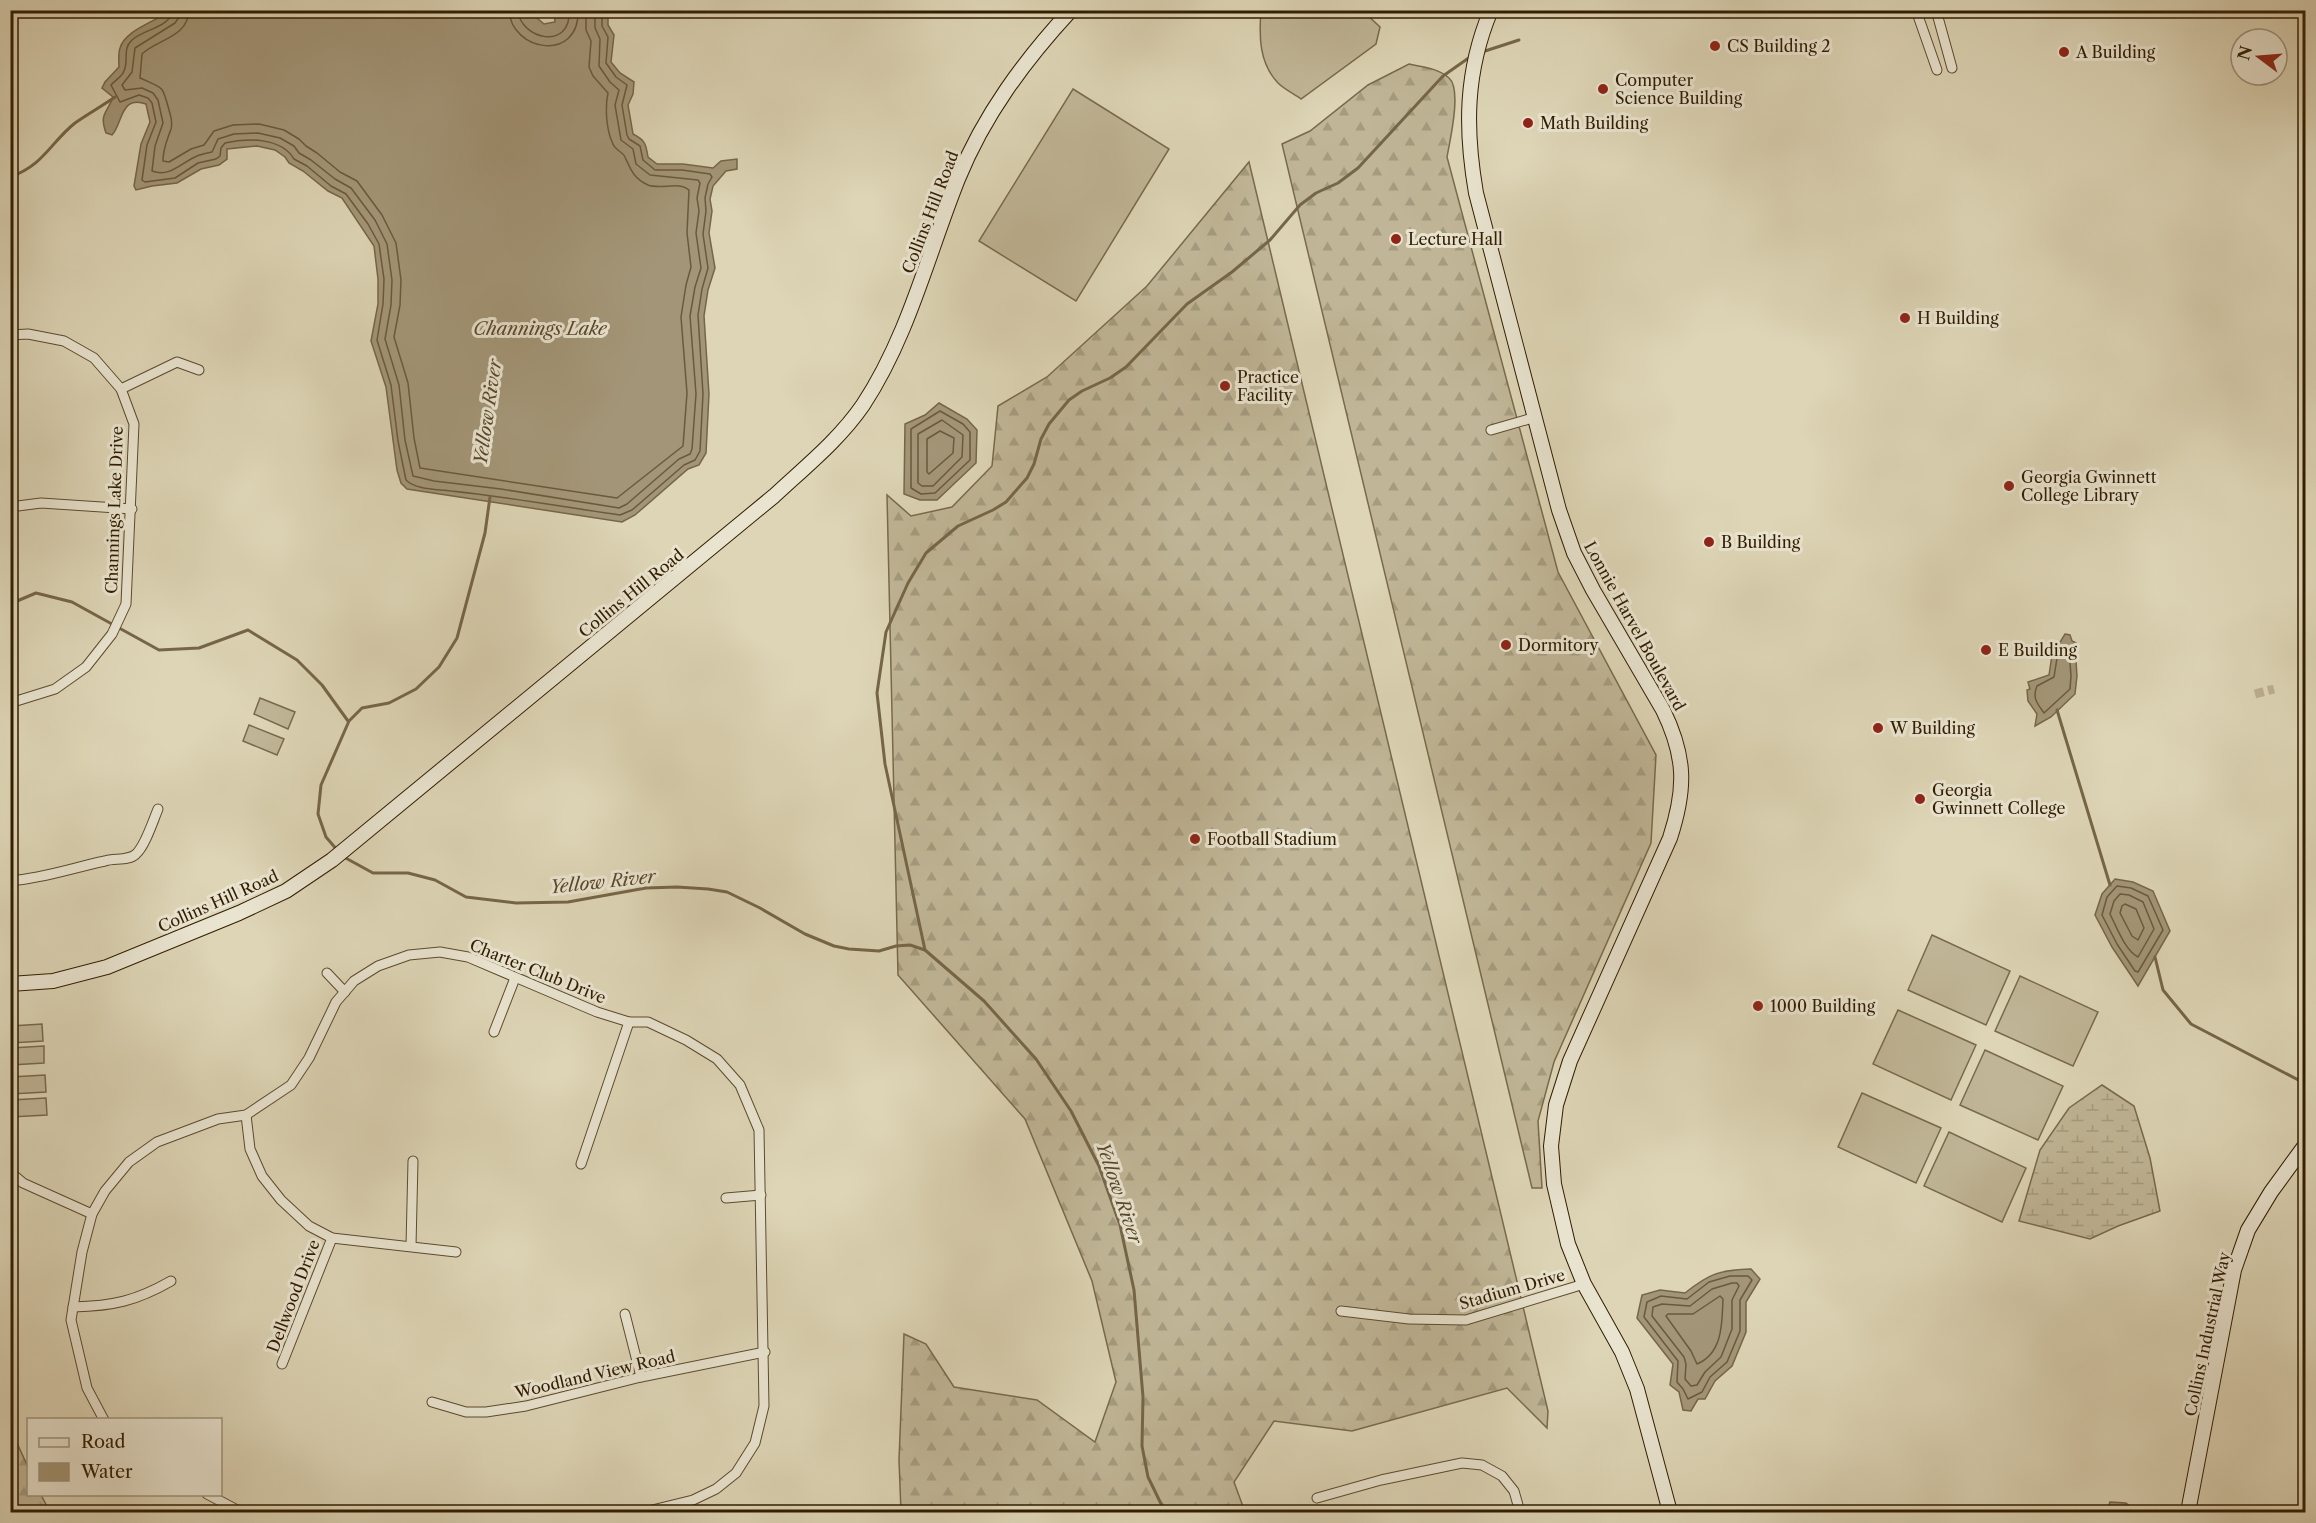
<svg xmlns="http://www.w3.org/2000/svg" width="2316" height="1523" font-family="'Libre Caslon Text',serif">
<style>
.grass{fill:#c0b697;stroke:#786a4c;stroke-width:1.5}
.forest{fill:url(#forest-firs);stroke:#786a4c;stroke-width:1.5}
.wetland{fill:url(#wetland-marsh);stroke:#786a4c;stroke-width:1.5}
.water{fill:#a39678;stroke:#756648;stroke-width:1.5}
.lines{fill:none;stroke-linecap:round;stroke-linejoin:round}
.shore{stroke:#6a5a3c;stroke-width:1.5}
.stream{stroke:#756648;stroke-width:3}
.street-tunnel{stroke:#bbb092;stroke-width:9;stroke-dasharray:9 4.5;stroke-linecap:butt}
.street-casing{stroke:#5c4b2e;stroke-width:11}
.secondary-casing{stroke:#311d00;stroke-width:16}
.street{stroke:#e9e4d0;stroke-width:9}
.secondary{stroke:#e9e4d0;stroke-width:14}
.poi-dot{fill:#8f2418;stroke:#e9e4d0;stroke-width:2}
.labels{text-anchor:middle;stroke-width:6;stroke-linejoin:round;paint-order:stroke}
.poi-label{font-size:16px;fill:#311d00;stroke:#e9e4d0;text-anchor:start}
.street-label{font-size:16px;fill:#311d00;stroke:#e9e4d0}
.water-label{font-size:18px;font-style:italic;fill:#59472a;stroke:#e9e4d0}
</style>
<defs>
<pattern id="forest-firs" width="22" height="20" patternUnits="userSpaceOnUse" patternTransform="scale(1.5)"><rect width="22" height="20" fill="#c0b697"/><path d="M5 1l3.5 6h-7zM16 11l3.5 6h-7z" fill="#a59c80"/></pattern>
<pattern id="wetland-marsh" width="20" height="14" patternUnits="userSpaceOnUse" patternTransform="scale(1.5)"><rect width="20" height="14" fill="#c0b697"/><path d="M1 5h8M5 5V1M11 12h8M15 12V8" fill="none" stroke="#a59c80"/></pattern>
</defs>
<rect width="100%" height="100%" fill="#ddd5b6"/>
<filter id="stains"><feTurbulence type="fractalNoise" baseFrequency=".00333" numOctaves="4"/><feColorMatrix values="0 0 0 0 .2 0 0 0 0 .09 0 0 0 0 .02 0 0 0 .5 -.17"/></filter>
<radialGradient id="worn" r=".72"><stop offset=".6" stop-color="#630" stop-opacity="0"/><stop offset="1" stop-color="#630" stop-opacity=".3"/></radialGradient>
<g class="grass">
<path d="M1261 11H1363L1380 27 1376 44 1301 99C1294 94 1284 89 1278 83 1259 63 1259 36 1261 11Z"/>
<path d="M1073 89 1169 149 1076 301 979 241Z"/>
<path d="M260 698 295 712 288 729 254 714Z"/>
<path d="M249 725 284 739 277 755 243 741Z"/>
<path d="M1932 935 2010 971 1986 1025 1908 990Z"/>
<path d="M2020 976 2098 1012 2073 1066 1995 1031Z"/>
<path d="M1898 1010 1976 1045 1951 1100 1873 1064Z"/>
<path d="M42 1024 43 1041 11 1043V1026Z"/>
<path d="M44 1046V1063L11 1065V1048Z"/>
<path d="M1985 1050 2063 1086 2038 1140 1960 1105Z"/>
<path d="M45 1075 46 1092 11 1094V1077Z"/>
<path d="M1862 1093 1941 1128 1916 1183 1838 1147Z"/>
<path d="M46 1098 47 1115 11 1117V1100Z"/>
<path d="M1949 1132 2026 1168 2002 1222 1924 1186Z"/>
</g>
<g class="forest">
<path d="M1409 64C1422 67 1438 68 1449 78 1462 89 1450 140 1447 157L1558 572 1656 755 1651 843 1554 1062 1538 1121 1542 1188H1532L1282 144 1310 131 1368 85Z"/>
<path d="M1249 162 1548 1411 1547 1428 1507 1388 1352 1431 1274 1421 1234 1482 1245 1512H901L899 1460 904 1334 926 1344 954 1387 1037 1400 1095 1442 1116 1382 1092 1281 1025 1119 898 975 887 495 911 516 952 507 992 466 998 406 1047 377 1147 286Z"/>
<path d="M10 1428 28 1467V1494L41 1495 50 1512H11Z"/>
</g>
<path class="wetland" d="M2102 1085 2134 1106 2150 1158 2160 1211 2118 1226 2090 1239 2019 1221 2040 1150 2069 1108Z"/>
<g class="water">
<path d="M529 11 544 24 555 22 554 11H608V25L614 35 611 62 620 73 634 82 633 94 628 105 633 134C645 140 646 144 648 157L657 164H683L713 168 721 161 737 159V169L726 171 713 186 710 199 712 211 709 233 715 268 708 290 704 316 709 394 706 453 699 465 688 469 635 515 622 522 407 489 401 483 397 470 386 387 371 341 378 304V279L374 246 342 198 328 191 303 171 289 163 285 157 275 150 257 146 227 149V159L219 165 201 169 177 183 152 186 136 190 134 186 141 144 150 122 146 104C120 95 123 123 112 135L106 133C99 113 107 114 113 97L102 88 105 82 119 67C119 61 118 54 120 48 125 30 155 22 169 11Z"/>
<path d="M939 403 967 419 977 430 976 463 937 500H920L904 494 905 424 925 415Z"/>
<path d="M2065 634 2070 635 2072 641 2076 643 2075 646 2077 676 2075 694 2051 717 2035 726 2037 714 2028 701 2027 690 2030 689 2028 682 2049 675 2052 655Z"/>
<path d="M2115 879 2133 882 2153 891 2170 931 2138 986 2112 947 2095 915 2102 894Z"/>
<path d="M1751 1269 1760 1279 1746 1302V1332L1732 1366 1715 1381 1705 1399H1698L1691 1411 1683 1410 1679 1392 1670 1385 1673 1364 1637 1318 1642 1295 1660 1290 1685 1293C1710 1273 1720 1270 1751 1269Z"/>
<path d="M2110 1502 2126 1503 2136 1512H2106Z"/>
</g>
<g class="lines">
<g class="shore">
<path d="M173 10C171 27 142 30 132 40 122 49 129 60 124 71 122 77 115 80 111 85L120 102 139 95 148 98 152 103 156 122 147 145 142 180 145 182 175 178 198 163 216 159 220 156 221 148 225 143C246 138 281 137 294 159L307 166 331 186 346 194 368 224 379 244 384 279 383 304 377 340 391 385 398 441 406 480C416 490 438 489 451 491 508 497 564 507 620 515L632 510 684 465 695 460 700 451 703 394 698 315 702 289 708 268 703 234 706 211 705 198 708 184 712 177 710 174 682 170H655L643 160 640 146 629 139 627 135 622 105 627 85 616 77 606 63 608 37 602 26V10"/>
<path d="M180 10 179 17 175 23 135 48 132 72 122 85 125 90 142 88 153 93 158 100 163 123 155 146 152 171C170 178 182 162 197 156 202 154 207 153 212 152L218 139 234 134 258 133 280 138 294 146 299 153 311 160 335 179 351 188 375 220 387 244 392 280 391 305 385 339 399 385 405 440 413 476 434 481 501 489 619 508 627 504 679 459 690 454 692 449 696 394 690 316 695 287 701 268 696 233 699 211 697 198 700 183 698 180 650 175 636 164 633 149 621 140 615 105 619 90 610 82 599 66 600 39 595 28V10"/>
<path d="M189 10C188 38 157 39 142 54L140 78C164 89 162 84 169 110 171 117 173 122 171 129 167 141 163 148 163 161L169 162 191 149 204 145 214 131 233 125 259 124 284 130 299 139 306 146 317 153 340 172 357 181 382 215 396 243 401 280 400 305 394 337 408 383 414 438 420 468 617 498 683 446 687 393 681 317 686 285 691 267 687 233 689 190C679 181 661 190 648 185 634 179 631 170 625 157 623 152 615 150 613 144 606 130 605 107 608 93L593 76 589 67 591 41 586 30V10"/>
<path d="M509 10C511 52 580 63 578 10"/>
<path d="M518 10C520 40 572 51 569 10"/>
<path d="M940 411 963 424 970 432V460L935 493 921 494 911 488V429Z"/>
<path d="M942 420 963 435 962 457 933 486H922L918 483V434Z"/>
<path d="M940 431 954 438 953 453 929 474 927 472V439Z"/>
<path d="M2064 649 2067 648 2069 650 2071 676 2070 689 2044 713C2037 703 2032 698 2037 686L2054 677 2057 658Z"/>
<path d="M2117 886 2131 888 2148 896 2163 930 2138 972 2135 971 2117 944 2102 915 2107 897Z"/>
<path d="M2120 894 2129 895 2143 902 2154 929 2138 957C2125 950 2117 928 2110 914L2114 901Z"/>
<path d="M2125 904 2136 909 2144 928 2138 940 2132 936 2120 913 2122 906Z"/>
<path d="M1730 1276H1748L1752 1280 1740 1300V1331L1727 1362 1710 1377 1702 1392 1688 1399 1683 1389 1677 1382 1678 1361 1644 1317 1647 1302 1661 1296 1687 1299 1709 1282Z"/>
<path d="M1732 1283H1737L1739 1286 1732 1300V1329L1721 1357 1705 1372 1697 1385 1691 1386 1685 1379 1686 1364 1684 1357 1652 1316 1653 1307 1662 1304 1690 1306 1712 1289Z"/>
<path d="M1720 1296 1723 1299C1722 1323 1723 1353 1697 1364L1691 1351 1666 1316 1668 1314H1693Z"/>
</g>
<g class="stream">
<path d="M1482 52 1519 40"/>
<path d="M10 177C44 165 50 143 75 123 88 114 102 106 115 97"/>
<path d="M10 604 36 593 72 602 159 650 199 648 248 630 297 660 322 685 348 721"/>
<path d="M2057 710 2110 885"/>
<path d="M338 851 326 837 318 814 321 785 349 721 362 708 389 703 416 689 439 667 457 638 485 533 490 497"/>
<path d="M342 856 373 873H408L435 880 466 897 516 903 568 902 646 888 677 887 708 889 727 892 760 908 805 934 834 946 849 949 879 951 896 946 910 945 925 950 984 1001 1036 1059 1071 1111 1099 1166 1120 1225 1134 1290 1143 1397 1142 1446 1148 1477 1165 1512"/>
<path d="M925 950 885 764 877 693 886 632 908 583 926 553 958 526 993 510 1006 502 1027 478 1034 464 1041 439 1049 424 1069 400 1082 391 1110 378 1126 367 1187 304 1232 272 1270 240 1300 205 1316 193 1338 183 1358 168 1443 76 1470 57"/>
<path d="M2155 957 2163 990 2191 1024 2306 1084"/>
<path d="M2301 1512 2306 1509"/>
</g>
<path class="street-tunnel" d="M2255 694 2274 689"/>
<g class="street-casing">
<g id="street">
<path d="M1916 10 1937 70"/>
<path d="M1936 10 1952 68"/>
<path d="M10 335 28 334 64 341 94 358 121 389 134 424 126 604 112 634 86 667 55 689 10 703"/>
<path d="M121 389 177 362 199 370"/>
<path d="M1491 430 1536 417"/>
<path d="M10 507 41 503 132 509"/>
<path d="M10 881C45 878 72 868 105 861 114 858 129 861 136 854 145 846 153 821 158 809"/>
<path d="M327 973 345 992"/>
<path d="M494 1032 515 978"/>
<path d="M246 1115 250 1149 262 1176 281 1200 309 1226 332 1238 456 1252"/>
<path d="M581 1164 629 1022"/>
<path d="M10 1172 23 1183 92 1214"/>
<path d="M726 1198 761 1195"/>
<path d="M411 1246 413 1161"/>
<path d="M73 1307C113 1306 136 1301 171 1281"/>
<path d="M1341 1311 1409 1319 1466 1320 1584 1284"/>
<path d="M625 1314 641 1377"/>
<path d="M282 1364 332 1238"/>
<path d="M432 1402 466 1412H486L526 1406 641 1377 765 1352"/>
<path d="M104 1420 87 1388 71 1320 82 1252 92 1214 105 1191 129 1162 157 1142 218 1119 246 1115 291 1085 309 1058 336 1002 354 981 378 966 409 955 440 952 468 957 597 1012 629 1022H648L686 1040 717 1059 740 1085 759 1130 764 1406 755 1443 736 1473 716 1489 693 1500 644 1512"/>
<path d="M207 1494 241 1512"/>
<path d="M1317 1498 1381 1480 1462 1463 1482 1465 1502 1476 1514 1491 1520 1512"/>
</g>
</g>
<g class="secondary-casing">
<g id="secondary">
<path d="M1491 10C1465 72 1465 129 1476 193L1559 510 1574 553 1593 590 1663 710C1686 757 1686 789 1670 838L1570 1061 1556 1105 1551 1146 1554 1184 1568 1244 1584 1284 1622 1352 1637 1389 1670 1512"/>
<path d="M10 984 53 981 107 967 239 913 286 891 332 860 774 496C805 467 839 440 863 405 908 337 928 254 958 179 984 115 1024 61 1071 10"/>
<path d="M2188 1512 2234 1270 2248 1230 2271 1192 2306 1144"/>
</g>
</g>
<use href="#street" class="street"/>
<use href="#secondary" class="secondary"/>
</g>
<g class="poi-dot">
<circle cx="1715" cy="46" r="6"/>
<circle cx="2064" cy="52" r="6"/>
<circle cx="1603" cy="89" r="6"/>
<circle cx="1528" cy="123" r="6"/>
<circle cx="1396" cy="239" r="6"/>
<circle cx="1905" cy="318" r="6"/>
<circle cx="1225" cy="386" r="6"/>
<circle cx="2009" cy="486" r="6"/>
<circle cx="1709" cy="542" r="6"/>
<circle cx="1506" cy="645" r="6"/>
<circle cx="1986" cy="650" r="6"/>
<circle cx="1878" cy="728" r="6"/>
<circle cx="1920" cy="799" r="6"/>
<circle cx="1195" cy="839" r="6"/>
<circle cx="1758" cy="1006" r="6"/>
</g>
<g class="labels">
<g class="poi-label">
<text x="1727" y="52">CS Building 2</text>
<text x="2076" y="58">A Building</text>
<text x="1615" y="86">Computer<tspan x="1615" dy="18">Science Building</tspan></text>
<text x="1540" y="129">Math Building</text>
<text x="1408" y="245">Lecture Hall</text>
<text x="1917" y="324">H Building</text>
<text x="1237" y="383">Practice<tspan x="1237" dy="18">Facility</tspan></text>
<text x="2021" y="483">Georgia Gwinnett<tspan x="2021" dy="18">College Library</tspan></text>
<text x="1721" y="548">B Building</text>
<text x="1518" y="651">Dormitory</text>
<text x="1998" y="656">E Building</text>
<text x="1890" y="734">W Building</text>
<text x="1932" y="796">Georgia<tspan x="1932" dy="18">Gwinnett College</tspan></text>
<text x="1207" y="845">Football Stadium</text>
<text x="1770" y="1012">1000 Building</text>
</g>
<g class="street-label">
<text transform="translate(930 212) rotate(-69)" y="6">Collins Hill Road</text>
<text transform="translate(114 510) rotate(-88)" y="6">Channings Lake Drive</text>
<text transform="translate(631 593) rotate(-39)" y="6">Collins Hill Road</text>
<text transform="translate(1635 626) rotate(61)" y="6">Lonnie Harvel Boulevard</text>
<text transform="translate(218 901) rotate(-24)" y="6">Collins Hill Road</text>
<text transform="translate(538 971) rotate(22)" y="6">Charter Club Drive</text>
<text transform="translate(1512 1289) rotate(-16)" y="6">Stadium Drive</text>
<text transform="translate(293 1296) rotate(-69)" y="6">Dellwood Drive</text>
<text transform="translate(2207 1334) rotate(-78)" y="6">Collins Industrial Way</text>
<text transform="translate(595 1374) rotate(-13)" y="6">Woodland View Road</text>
</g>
<g class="water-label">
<text x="540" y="335">Channings Lake</text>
<text transform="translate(488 412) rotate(-82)" y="6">Yellow River</text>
<text transform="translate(603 882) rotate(-6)" y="6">Yellow River</text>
<text transform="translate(1119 1193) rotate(71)" y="6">Yellow River</text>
</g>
</g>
<rect width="2316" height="1523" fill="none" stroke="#ddd5b6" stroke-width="36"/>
<rect x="12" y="12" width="2292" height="1499" fill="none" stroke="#311d00" stroke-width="3"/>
<rect x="18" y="18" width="2280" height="1487" fill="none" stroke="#311d00" stroke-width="1.5"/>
<rect x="27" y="1418" width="195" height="78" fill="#e9e4d0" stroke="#9f947d" stroke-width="1.5"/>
<rect x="39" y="1438" width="30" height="9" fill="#e9e4d0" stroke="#9f947d" stroke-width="1.5"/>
<text x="81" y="1448" font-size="18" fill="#311d00">Road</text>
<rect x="39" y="1463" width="30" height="18" fill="#a39678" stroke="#9f947d" stroke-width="1.5"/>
<text x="81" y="1478" font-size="18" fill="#311d00">Water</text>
<g transform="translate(2259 57) rotate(286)"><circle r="28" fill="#e9e4d0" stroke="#9f947d" stroke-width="1.5"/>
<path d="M0-4.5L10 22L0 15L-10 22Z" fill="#8f2418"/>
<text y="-9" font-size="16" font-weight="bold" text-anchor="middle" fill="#311d00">N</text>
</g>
<rect width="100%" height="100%" filter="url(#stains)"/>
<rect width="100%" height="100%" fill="url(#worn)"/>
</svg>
